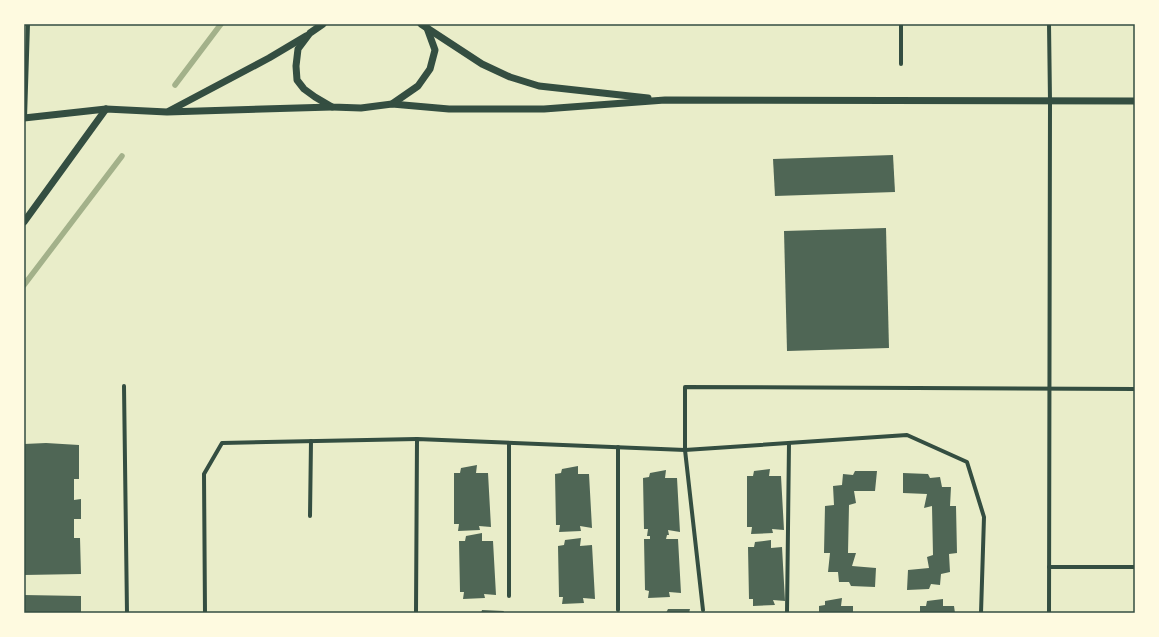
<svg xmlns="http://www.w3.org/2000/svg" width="1159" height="637" font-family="Inter,sans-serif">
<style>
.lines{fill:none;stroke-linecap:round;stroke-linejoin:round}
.stream{stroke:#a3b18a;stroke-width:5.5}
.building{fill:#4f6655}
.minor{stroke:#344e41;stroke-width:4}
.tertiary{stroke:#344e41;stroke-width:7}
.neatline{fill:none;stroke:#344e41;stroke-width:1.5}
</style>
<rect width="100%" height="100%" fill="#e9edc9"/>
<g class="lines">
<g class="stream">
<path d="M175 85 221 24"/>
<path d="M24 285 122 156"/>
</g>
</g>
<g class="building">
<path d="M893 155 895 192 775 196 773 159Z"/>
<path d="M886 228 889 348 787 351 784 231Z"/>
<path d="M46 443 79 445V479H74V500L81 499V519H74V538H80L81 574 24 575V444Z"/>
<path d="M477 465 476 473H488L491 527 479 526 480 530 458 531 459 524H454V473H460L461 468Z"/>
<path d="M578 466V474H589L592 528 580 526 581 531 559 532 560 525H556L555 474 561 473 562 469Z"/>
<path d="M770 469 769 476H781L784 530 772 529 773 533 751 534 752 527H747V476H753L754 471Z"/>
<path d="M666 470 665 478H677L680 532 668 530 669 535H667L666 539H678L681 593 669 592 670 597 648 598 649 591 645 590 644 539H650V536H647L648 529H644L643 478 649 477 650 473Z"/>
<path d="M855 471H877L875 491H854L856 503 849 505 848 553H856L852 566 876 568 875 587 851 586 849 582H839L838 572H828L830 553H824L825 506 834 505 833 486 842 485 843 474 853 475Z"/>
<path d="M903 473 928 474 930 478 940 477 942 487H951L950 506H956L957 553 949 554 950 572 941 574 940 585 931 584 929 589 907 590 908 570 929 568 927 557 933 555 932 506 924 508 927 494 903 493Z"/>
<path d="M482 533V541H493L496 595 484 594 485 598 463 599 464 592H460L459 541H465L466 536Z"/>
<path d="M581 538 580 546 592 545 595 599 583 598 584 603 562 604 563 597H559L558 546 564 545 565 540Z"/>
<path d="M771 540V548L782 547 785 601 773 600 775 605 753 606V599H749L748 547H754L755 542Z"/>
<path d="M24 595 81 596V613H24Z"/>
<path d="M842 598 841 606H853V613H819V606L825 605V601Z"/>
<path d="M943 599V606H954L955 613H920V606H926L927 601Z"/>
<path d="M668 609H690L689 613H666Z"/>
<path d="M482 610 504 611 503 613H481Z"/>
</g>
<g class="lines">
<g class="minor">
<path d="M901 64V24"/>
<path d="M25 118 28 24"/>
<path d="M124 386 127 613"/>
<path d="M310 516 311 441"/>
<path d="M1049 567H1135"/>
<path d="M509 596V443"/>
<path d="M618 610V447"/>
<path d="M703 610 685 450V387L1135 389"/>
<path d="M205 613 204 474 222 443 417 439"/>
<path d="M416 613 417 439 685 450 907 435 967 462 984 517 981 613"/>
<path d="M787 613 789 443"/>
<path d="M1049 613 1050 101 1049 24"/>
</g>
<g class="tertiary">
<path d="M323 24 310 33 298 49 296 66 297 80 304 89 315 97 332 107 361 108 392 104 418 86 430 69 435 50 427 28 421 24"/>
<path d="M427 28 482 64 510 77 539 86 648 98"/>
<path d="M392 104 449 109H544L665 100 1135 101"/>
<path d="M169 111 269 58 306 36"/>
<path d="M24 118 106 109 167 112 332 107"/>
<path d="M24 222 106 109"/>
</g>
</g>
<rect width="1159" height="637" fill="none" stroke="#fefae0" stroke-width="50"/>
<rect x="25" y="25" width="1109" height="587" class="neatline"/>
</svg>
